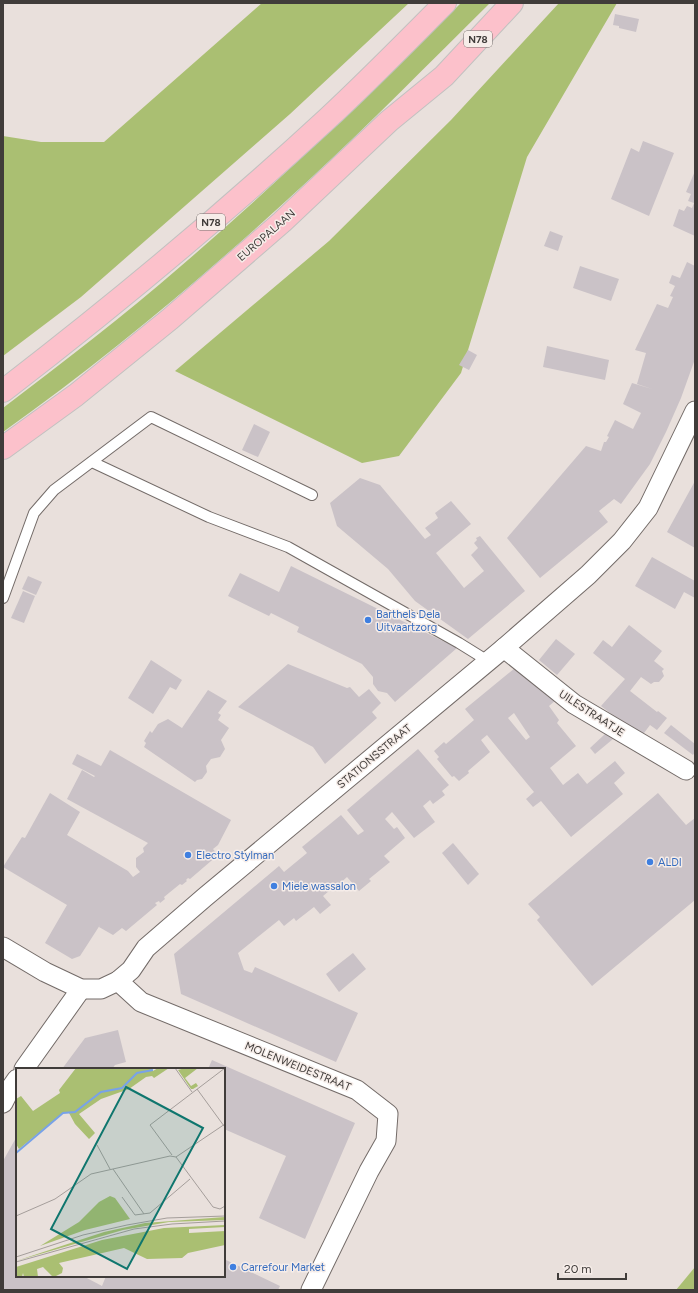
<svg xmlns="http://www.w3.org/2000/svg" width="698" height="1293" font-family="Figtree,sans-serif">
<style>
.green{fill:#aabf72}
.building{fill:#cac2c7;fill-rule:evenodd}
.lines{fill:none;stroke-linecap:round;stroke-linejoin:round}
.lane-casing{stroke:#736b68;stroke-width:12}
.street-casing{stroke:#736b68;stroke-width:21}
.primary-casing{stroke:#c2c1c0;stroke-width:24}
.lane{stroke:#fff;stroke-width:10}
.street{stroke:#fff;stroke-width:19}
.primary{stroke:#fcc1cb;stroke-width:22}
.shop-dot{fill:#3f7fe0;stroke:#f6ede9;stroke-width:1.5}
.labels{text-anchor:middle;stroke-width:3;stroke-linejoin:round;paint-order:stroke}
.shield{fill:#f6ede9;stroke:#77716e;stroke-width:1}
.shield-label{font-size:10px;font-weight:bold;fill:#403c3a}
.street-label{font-size:11px;fill:#403c3a;stroke:#f6ede9}
.shop-label{font-size:11px;fill:#366cbe;stroke:#f6ede9;text-anchor:start}
.inset-river{fill:none;stroke:#78a2e8;stroke-width:2}
.inset-road{fill:none;stroke:#a59e9b;stroke-width:1}
.view{fill:#0f766e;fill-opacity:0.15;stroke:#0f766e;stroke-width:2}
.inset-edge{fill:none;stroke:#403c3a;stroke-width:2}
</style>
<rect width="100%" height="100%" fill="#e9e0dc"/>
<g class="green">
<path d="M262 3H409L290 114 81 297 3 356V136L41 142H104Z"/>
<path d="M461 3H490C430 62 372 122 310 179 213 269 111 355 3 432V408C63 362 124 316 181 266 278 183 370 93 461 3Z"/>
<path d="M559 3H617L527 157 461 373 399 456 362 463 175 371 329 241 451 120Z"/>
<path d="M695 1267V1290H676Z"/>
</g>
<g class="building">
<path d="M615 14 639 19 636 32 619 28V26L613 25Z"/>
<path d="M643 141 674 153 649 216 611 199 631 148 639 152Z"/>
<path d="M695 171V236L673 226 679 209 684 211 687 206 692 208 694 203 688 201 691 194 686 192Z"/>
<path d="M550 231 563 236 558 251 544 246Z"/>
<path d="M687 262 695 266V359L681 398 666 432 650 464 621 504 614 499 599 511 608 522 540 578 507 538 586 446 601 451 604 442H606L609 437 607 436 615 420 633 429 641 413 623 404 632 383 652 389 637 384 646 353 635 350 657 304 668 308 673 297 670 296 675 286 669 283 672 275 680 278Z"/>
<path d="M580 266 619 279 611 301 573 288Z"/>
<path d="M547 346 609 360 605 380 543 367Z"/>
<path d="M468 350 477 355 469 370 459 365Z"/>
<path d="M254 424 270 432 258 457 242 450Z"/>
<path d="M360 478 380 485 425 539 431 535 425 528 438 518 435 513 451 501 471 524 436 553 464 588 484 571 471 555 478 548 474 543 477 540 476 538 480 536 525 591 468 639 415 601 388 569 337 526 330 503Z"/>
<path d="M695 481V548L667 532Z"/>
<path d="M652 557 695 581V598L684 592 675 609 635 586Z"/>
<path d="M291 566 457 648 395 702 387 693 378 691 373 684V677L362 664 297 632 299 627 271 613 269 616 228 596 240 573 279 592Z"/>
<path d="M28 576 42 582 36 595 22 589Z"/>
<path d="M23 591 35 596 24 623 11 618Z"/>
<path d="M629 625 662 651 654 661 664 669 662 671 664 676 659 682H654L651 684 641 677 630 691 657 712 658 711 667 718 657 730 650 725 641 737 601 706 625 679 593 653 603 640 612 647Z"/>
<path d="M556 639 575 654 557 675 539 660Z"/>
<path d="M151 660 182 680 176 690 170 687 153 714 128 698Z"/>
<path d="M288 664 347 688 350 687 359 697 369 689 381 703 372 712 377 718 325 764 313 747 238 707Z"/>
<path d="M515 668 556 700 549 706 559 720 557 723 576 746 550 768 563 785 578 773 587 784 615 761 625 773 614 783 623 794 571 837 541 801 533 807 526 799 534 792 487 735 481 740 490 752 468 771 469 773 459 781 454 776 452 777 437 759 439 757 434 751 444 742 446 744 474 720 465 709ZM514 713 530 737 526 740 508 718Z"/>
<path d="M208 690 227 701 218 713 221 715 218 720 229 728 221 740 225 749 220 757 211 759 206 766 207 772 202 779 197 780 195 782 144 747 146 743 144 741 150 731 152 733 158 724 168 719 182 728Z"/>
<path d="M671 725 695 744V752L693 755 664 733Z"/>
<path d="M605 734 613 739 595 754 590 748Z"/>
<path d="M418 749 449 785 442 791 445 795 433 804 430 800 423 806 435 822 414 838 392 812 385 819 394 829 397 827 405 838 384 856 390 862 369 879 371 881 359 891 347 877 336 887 335 886 323 896 331 905 320 914 314 907 296 921 294 918 284 926 279 920 238 953 244 970 252 973 255 967 358 1013 336 1062 181 994 174 954 279 866 284 872 307 853 302 847 341 815 358 835 364 831 347 810Z"/>
<path d="M110 750 231 820 218 845 213 849 218 855 190 879 188 878 186 880 187 881 182 885 180 884 164 897 165 899 160 903 159 901 155 903 157 905 126 931 122 928 113 935 99 927 100 925 80 956 72 959 45 943 67 905 3 867 22 837 25 838 50 793 80 812 67 835 128 871 133 877 140 872 136 867V858L144 852 143 848 148 843 67 799 82 770 94 777 95 776 72 764 77 754 101 766Z"/>
<path d="M658 793 686 825 695 818V900L592 986 537 920 540 917 528 904Z"/>
<path d="M453 843 479 874 468 885 442 853Z"/>
<path d="M353 953 366 969 339 992 326 974Z"/>
<path d="M118 1030 126 1062 115 1065 112 1069H62L85 1038Z"/>
<path d="M212 1060 355 1123 305 1239 259 1218 286 1156 224 1129V1069H208Z"/>
<path d="M17 1136V1251L15 1254H17V1276H83L102 1286 106 1276H224V1259L280 1286 278 1290H3V1161Z"/>
</g>
<g class="lines">
<g class="lane-casing">
<g id="lane">
<path d="M92 462 209 517 288 547 459 643 488 661"/>
<path d="M3 598 34 513 54 490 151 417 312 495"/>
</g>
</g>
<g class="street-casing">
<g id="street">
<path d="M504 648 574 704 686 770"/>
<path d="M3 947 45 972 81 989H101L118 981 131 970 146 948 205 897 504 648 588 575 622 541 648 508 695 411"/>
<path d="M118 981 141 1002 357 1090 388 1114 386 1141 369 1171 311 1290"/>
<path d="M24 1069 81 989"/>
<path d="M3 1103 10 1089 17 1079"/>
</g>
</g>
<g class="primary-casing">
<g id="primary">
<path d="M3 391C115 305 223 215 327 119 367 82 406 42 445 3"/>
<path d="M3 448 76 395 170 319 282 222 389 121 444 76 512 3"/>
</g>
</g>
<use href="#lane" class="lane"/>
<use href="#street" class="street"/>
<use href="#primary" class="primary"/>
</g>
<g class="shop-dot">
<circle cx="368" cy="620" r="4"/>
<circle cx="188" cy="855" r="4"/>
<circle cx="650" cy="862" r="4"/>
<circle cx="274" cy="886" r="4"/>
<circle cx="233" cy="1267" r="4"/>
</g>
<g class="labels">
<g class="shield">
<rect x="464" y="31" width="28" height="16" rx="3"/>
<rect x="197" y="214" width="28" height="16" rx="3"/>
</g>
<g class="shield-label">
<text x="478" y="43">N78</text>
<text x="211" y="226">N78</text>
</g>
<g class="street-label">
<text transform="translate(266 235) rotate(-41)" y="4">EUROPALAAN</text>
<text transform="translate(592 713) rotate(33)" y="4">UILESTRAATJE</text>
<text transform="translate(374 756) rotate(-40)" y="4">STATIONSSTRAAT</text>
<text transform="translate(298 1066) rotate(22)" y="4">MOLENWEIDESTRAAT</text>
</g>
<g class="shop-label">
<text x="376" y="618">Barthels Dela<tspan x="376" dy="13">Uitvaartzorg</tspan></text>
<text x="196" y="859">Electro Stylman</text>
<text x="658" y="866">ALDI</text>
<text x="282" y="890">Miele wassalon</text>
<text x="241" y="1271">Carrefour Market</text>
</g>
</g>
<g transform="translate(16 1068)">
<rect width="209" height="209" fill="#e9e0dc"/>
<path d="M60 0H135L137 3 142 0H153L138 10 136 8 130 9 113 21 85 31 63 46 79 65 73 71 59 56 53 45H47L3 81 0 76V31L5 28 17 43 44 25 43 22ZM169 0H182L169 10 175 18 180 15 182 18 177 21H175L162 2ZM94 128 99 130 114 151 69 162 24 178 63 154 83 134ZM209 149V152L153 154 107 162 0 193 88 164 129 155ZM209 157V159L173 161V165L209 163V177L172 185 166 190 131 191 108 180 43 195 47 200 46 205 40 208H36L27 199 21 201 22 209H8L7 205 6 209 0 208V199L86 172 148 160Z" fill="#aabf72"/>
<path class="inset-river" d="M0 85 47 45 59 44 85 24 106 20 121 5 137 2"/>
<path class="inset-road" d="M159 0 176 24M181 21 208 58M81 77 94 101M156 87 134 57 209 0M160 89 197 139M97 101 128 146M106 129 119 147 134 145 174 111M197 139 204 141 209 138M0 148 39 131 75 106 154 88 160 89 209 56M0 189 67 167 111 157 151 150 209 148M0 194 118 161 156 156 209 153"/>
<path class="view" d="M110 19 187 60 111 201 35 161Z"/>
<rect width="209" height="209" class="inset-edge"/>
</g>
<rect width="698" height="1293" fill="none" stroke="#403c3a" stroke-width="8"/>
<path d="M558 1273v6h68v-6" fill="none" stroke="#403c3a" stroke-width="2"/>
<text x="564" y="1273" font-size="12" fill="#403c3a" stroke="#f6ede9" stroke-width="3" paint-order="stroke">20 m</text>
</svg>
